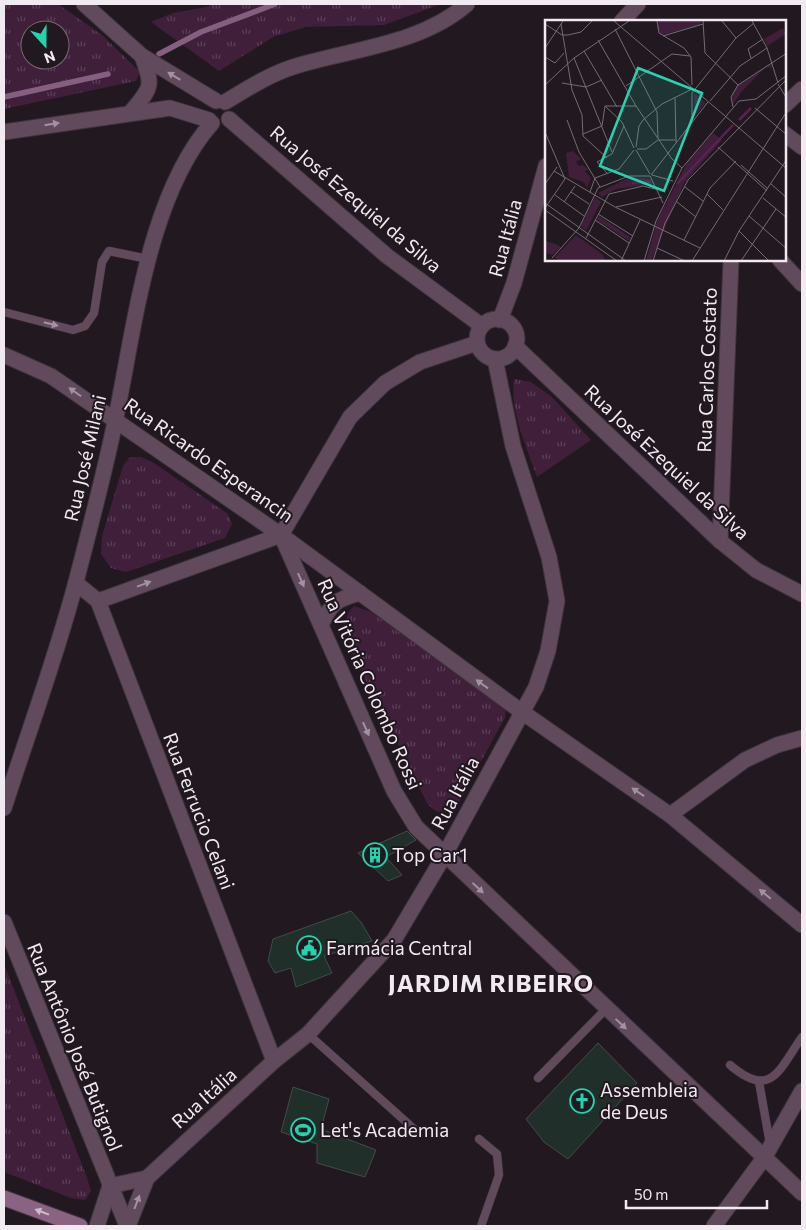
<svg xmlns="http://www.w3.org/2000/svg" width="806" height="1230" font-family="Commissioner,sans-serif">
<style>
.grass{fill:url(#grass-tufts);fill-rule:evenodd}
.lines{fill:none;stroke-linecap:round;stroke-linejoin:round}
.stream{stroke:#855f7f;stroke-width:5.5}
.building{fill:#202f2a;stroke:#3e4d48}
.service-casing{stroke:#3f353d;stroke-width:9}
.minor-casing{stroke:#3f353d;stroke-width:17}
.secondary-casing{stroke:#3f353d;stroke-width:17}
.service{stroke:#624a5d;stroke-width:8}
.minor{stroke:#624a5d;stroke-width:15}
.secondary{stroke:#8a6383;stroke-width:15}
.oneway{fill:#a2929f}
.oneway2{fill:#cdbbca}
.labels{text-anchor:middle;stroke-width:4;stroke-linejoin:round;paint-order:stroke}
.street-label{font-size:19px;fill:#f1eaf0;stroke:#221820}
.poi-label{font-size:19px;fill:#f1eaf0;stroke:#221820;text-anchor:start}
.district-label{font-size:24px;font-weight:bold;letter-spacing:1px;fill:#f1eaf0;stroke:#221820}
.inset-river{fill:none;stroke:#57234f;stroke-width:2.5}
.inset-road{fill:none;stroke:#756c73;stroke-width:1}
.view{fill:#22d5af;fill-opacity:0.15;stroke:#22d5af;stroke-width:2.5}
.inset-edge{fill:none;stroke:#f1eaf0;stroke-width:2.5}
</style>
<defs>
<pattern id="grass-tufts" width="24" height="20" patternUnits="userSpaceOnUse" patternTransform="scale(1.25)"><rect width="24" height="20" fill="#401f3b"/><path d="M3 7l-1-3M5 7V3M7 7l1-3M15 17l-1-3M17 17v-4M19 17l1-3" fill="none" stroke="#5c4058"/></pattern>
</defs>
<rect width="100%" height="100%" fill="#221820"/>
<g class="grass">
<path d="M4 4H58L102 35 140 72 136 81 4 109ZM30 30H60V60H30Z"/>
<path d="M213 4H441L384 25 306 27 273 37 219 71 151 22 173 13 206 7Z"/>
<path d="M514 379 531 382 552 397 591 440 537 477C526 445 510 412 514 379Z"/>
<path d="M130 457H141L154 463 228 514 232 524 225 538 126 572 111 568 101 554 102 536 123 466Z"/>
<path d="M354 606 371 612 506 707 505 717 454 812C441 814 435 813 427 803L352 653 346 624 348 613Z"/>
<path d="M4 964 86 1175 91 1191 85 1200 71 1198 4 1172Z"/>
</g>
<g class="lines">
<g class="stream">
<path d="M159 54 201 32 275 4"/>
<path d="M4 97 108 74"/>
</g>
</g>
<g class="building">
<path d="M407 831 416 840 386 857 402 875 388 881 358 853Z"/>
<path d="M351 911 361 922 372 941 324 956 332 973 296 987 291 968 275 973 268 961 273 939Z"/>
<path d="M598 1043 637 1083 568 1159 544 1142 526 1119Z"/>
<path d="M293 1087 329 1099 321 1129 376 1150 365 1177 317 1163V1144L281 1132Z"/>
</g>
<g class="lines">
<g class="service-casing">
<g id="service">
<path d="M4 312 73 330 85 326 94 313 102 262 109 251 148 259"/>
<path d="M308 1034 414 1129"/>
<path d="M730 1065C771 1100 779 1070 802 1037"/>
<path d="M538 1078 606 1009"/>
<path d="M759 1082 770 1144"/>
<path d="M479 1139 497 1154 499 1175 481 1226"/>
</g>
</g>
<g class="minor-casing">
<g id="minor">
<path d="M84 4 142 56 216 101"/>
<path d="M622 21 638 4"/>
<path d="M225 102C247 89 268 75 293 67 350 49 420 45 467 4"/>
<path d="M785 105 802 89"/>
<path d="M131 112C151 88 154 87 142 56"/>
<path d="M229 119 387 256 482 326"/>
<path d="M4 132 170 108 209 120"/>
<path d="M785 134 802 147"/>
<path d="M780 260 802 284"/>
<circle cx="497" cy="339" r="20"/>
<path d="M500 320 514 283 546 166"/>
<path d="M515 346 720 541 756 570 802 594"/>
<path d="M4 355 51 376 281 535 522 712 670 815 802 925"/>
<path d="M282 537 394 791 416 827 802 1193"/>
<path d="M720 541 731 260"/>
<path d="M76 583 98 601 274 1061"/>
<path d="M98 601 281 535 350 417 385 383 420 362 477 343"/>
<path d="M321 625C331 603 337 599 360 593"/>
<path d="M4 808C28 733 56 658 76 582 90 527 105 472 116 417 135 325 149 194 212 123"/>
<path d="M670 815 745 760 777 745 802 738"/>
<path d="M4 922 127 1226"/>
<path d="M110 1186 147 1178"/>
<path d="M97 1226 110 1186"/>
<path d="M128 1226 147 1178 274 1061 308 1034 394 940 444 856 536 687 548 651 557 601 549 557 513 446 495 359"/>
<path d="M714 1226 764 1158 802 1091"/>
</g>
</g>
<g class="secondary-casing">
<path id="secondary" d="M4 1198 80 1226"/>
</g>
<use href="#service" class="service"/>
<use href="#minor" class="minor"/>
<use href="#secondary" class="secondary"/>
</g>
<defs><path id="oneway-solid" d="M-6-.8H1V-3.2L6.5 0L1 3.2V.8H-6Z" transform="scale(1.25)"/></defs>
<g class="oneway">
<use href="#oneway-solid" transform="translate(174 76) rotate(-149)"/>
<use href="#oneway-solid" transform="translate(52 124) rotate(-9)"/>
<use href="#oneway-solid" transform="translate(51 324) rotate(14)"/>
<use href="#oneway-solid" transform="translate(75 392) rotate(-145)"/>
<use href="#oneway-solid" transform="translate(301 580) rotate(66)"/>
<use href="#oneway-solid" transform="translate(144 584) rotate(-20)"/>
<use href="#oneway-solid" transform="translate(482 684) rotate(-144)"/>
<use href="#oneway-solid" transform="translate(366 729) rotate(66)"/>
<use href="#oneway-solid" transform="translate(638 792) rotate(-146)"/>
<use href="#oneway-solid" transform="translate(478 888) rotate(43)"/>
<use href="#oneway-solid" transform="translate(765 894) rotate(-140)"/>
<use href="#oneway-solid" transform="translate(621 1024) rotate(43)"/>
<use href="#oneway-solid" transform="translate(137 1202) rotate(-69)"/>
</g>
<use class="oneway2" href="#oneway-solid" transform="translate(42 1212) rotate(-159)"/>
<defs>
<g id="building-ring" transform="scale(1.25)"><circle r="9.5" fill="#221820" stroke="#22d5af" stroke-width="1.5"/><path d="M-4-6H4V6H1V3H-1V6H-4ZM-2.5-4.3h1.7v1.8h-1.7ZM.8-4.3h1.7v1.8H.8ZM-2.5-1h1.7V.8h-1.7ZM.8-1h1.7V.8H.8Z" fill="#22d5af"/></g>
<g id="civic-ring" transform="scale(1.25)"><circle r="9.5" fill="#221820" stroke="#22d5af" stroke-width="1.5"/><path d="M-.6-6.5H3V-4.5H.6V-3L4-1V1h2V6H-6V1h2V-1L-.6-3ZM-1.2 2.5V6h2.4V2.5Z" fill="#22d5af"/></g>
<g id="church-ring" transform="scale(1.25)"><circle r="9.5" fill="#221820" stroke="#22d5af" stroke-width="1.5"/><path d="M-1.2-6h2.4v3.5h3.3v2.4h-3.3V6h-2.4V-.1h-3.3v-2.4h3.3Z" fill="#22d5af"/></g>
<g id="stadium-ring" transform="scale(1.25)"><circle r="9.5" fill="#221820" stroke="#22d5af" stroke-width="1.5"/><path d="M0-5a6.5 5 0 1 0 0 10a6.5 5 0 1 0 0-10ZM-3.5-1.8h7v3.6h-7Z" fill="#22d5af"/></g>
</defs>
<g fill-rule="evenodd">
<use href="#building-ring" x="375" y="855"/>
<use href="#civic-ring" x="309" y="948"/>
<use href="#church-ring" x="582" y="1101"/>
<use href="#stadium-ring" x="303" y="1130"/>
</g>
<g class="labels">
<g class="street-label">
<text transform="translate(356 199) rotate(40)" y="7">Rua José Ezequiel da Silva</text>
<text transform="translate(505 238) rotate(-75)" y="7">Rua Itália</text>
<text transform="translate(707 370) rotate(-88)" y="7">Rua Carlos Costato</text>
<text transform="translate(85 458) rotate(-77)" y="7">Rua José Milani</text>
<text transform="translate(209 460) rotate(35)" y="7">Rua Ricardo Esperancin</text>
<text transform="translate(667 462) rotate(43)" y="7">Rua José Ezequiel da Silva</text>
<text transform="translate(370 684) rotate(66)" y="7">Rua Vitória Colombo Rossi</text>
<text transform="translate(455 793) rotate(-62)" y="7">Rua Itália</text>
<text transform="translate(199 811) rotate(69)" y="7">Rua Ferrucio Celani</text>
<text transform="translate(75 1047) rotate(68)" y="7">Rua Antônio José Butignol</text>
<text transform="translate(204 1098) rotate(-42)" y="7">Rua Itália</text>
</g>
<g class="poi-label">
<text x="392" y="862">Top Car1</text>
<text x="326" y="955">Farmácia Central</text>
<text x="600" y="1097">Assembleia<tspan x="600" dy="22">de Deus</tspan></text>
<text x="320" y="1137">Let's Academia</text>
</g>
<g class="district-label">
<text x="491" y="992">JARDIM RIBEIRO</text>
</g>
</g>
<g transform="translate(545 20)">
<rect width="241" height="241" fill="#221820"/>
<path d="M114 1H155L156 2 155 5 117 15 112 9ZM238 8 241 14 222 26 219 19ZM226 44 227 48 221 47 197 71 188 84 187 77 192 66ZM149 73 161 83 150 96 149 94ZM168 113 177 120 139 163 106 241H101L112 201 143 141ZM85 157 104 159 108 164 71 169 57 177 53 173ZM50 177 56 182 41 211 36 206ZM54 196 85 217 84 221 52 200ZM31 215 57 234 61 241H13L10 237Z" fill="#401f3b"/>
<path d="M28 131 36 139 31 142 34 146 38 145 43 149 40 151 46 158 42 168 39 162 24 157 21 133ZM0 221 10 224 16 227 7 235 0 232Z" fill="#401f3b"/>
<path class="inset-river" d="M194 100 206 88M87 163 106 162M132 164 188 105"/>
<path class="inset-road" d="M69 1 242 149M112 1 114 13 139 28 146 37 147 65M158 1 160 33 193 65M177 1 191 18M207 1 222 28 233 63M0 4 17 15H23L36 12 47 1M16 4 27 70 37 95 38 116 62 138M70 9 112 92 113 118M118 16 158 4M53 20 91 86 127 139 137 148M0 28 18 1M39 31 72 87M0 37 10 43 19 33M29 38 67 132M206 38 203 29 218 19M17 63 41 67 57 60M233 64 242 79M0 65 29 38 84 1M81 66 127 34 145 36M147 73 191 18 209 3M147 73V100M130 78 131 122M165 81 195 46 222 28M60 86 77 102 89 128M188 87 186 77 193 65 242 33M210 88 242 115M22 100 34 132 55 167M0 112 20 159 0 188M38 114 57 106 60 86H91M91 127 94 106 98 100 117 84 147 69M173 127 222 171M92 129H101L113 120H130M91 130 105 154M196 145 223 169M9 151 70 187 155 228M62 153 52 142 67 134 79 106M106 155 163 82M107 155 128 161M105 156 118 183M0 164 12 147M226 164 242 178M140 167 158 181M26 172 44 184M45 172 50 158 74 149 89 130M162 174 178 190M10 175 39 196M218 178 242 198M19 182 30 166M132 182 151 197M0 183 81 241M71 187 117 177M0 190 72 241M53 194 88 216M204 196 242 229M50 200 84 223M194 211 224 241M41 218 64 174 98 166 114 170M139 220 165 168 191 141M112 228 140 241M7 238 34 208 53 168 84 156H105M76 241 95 200M99 241 111 201 137 148 194 81 211 79 242 55M108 241 120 203 143 160 242 59M147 241 242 91M179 241 194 211 242 139M196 241 231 189"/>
<path class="view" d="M93 48 157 73 119 171 55 146Z"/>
<rect width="241" height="241" class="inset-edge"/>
</g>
<rect width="806" height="1230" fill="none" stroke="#f1eaf0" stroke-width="10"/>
<g transform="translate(45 45) rotate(159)"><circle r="24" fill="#221820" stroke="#756c73"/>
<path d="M0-4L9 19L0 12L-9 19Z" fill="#22d5af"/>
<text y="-8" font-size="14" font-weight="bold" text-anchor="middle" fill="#f1eaf0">N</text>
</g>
<path d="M626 1200v8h141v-8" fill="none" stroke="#f1eaf0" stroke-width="2.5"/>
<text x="634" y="1200" font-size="15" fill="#f1eaf0" stroke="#221820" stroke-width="4" paint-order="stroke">50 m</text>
</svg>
